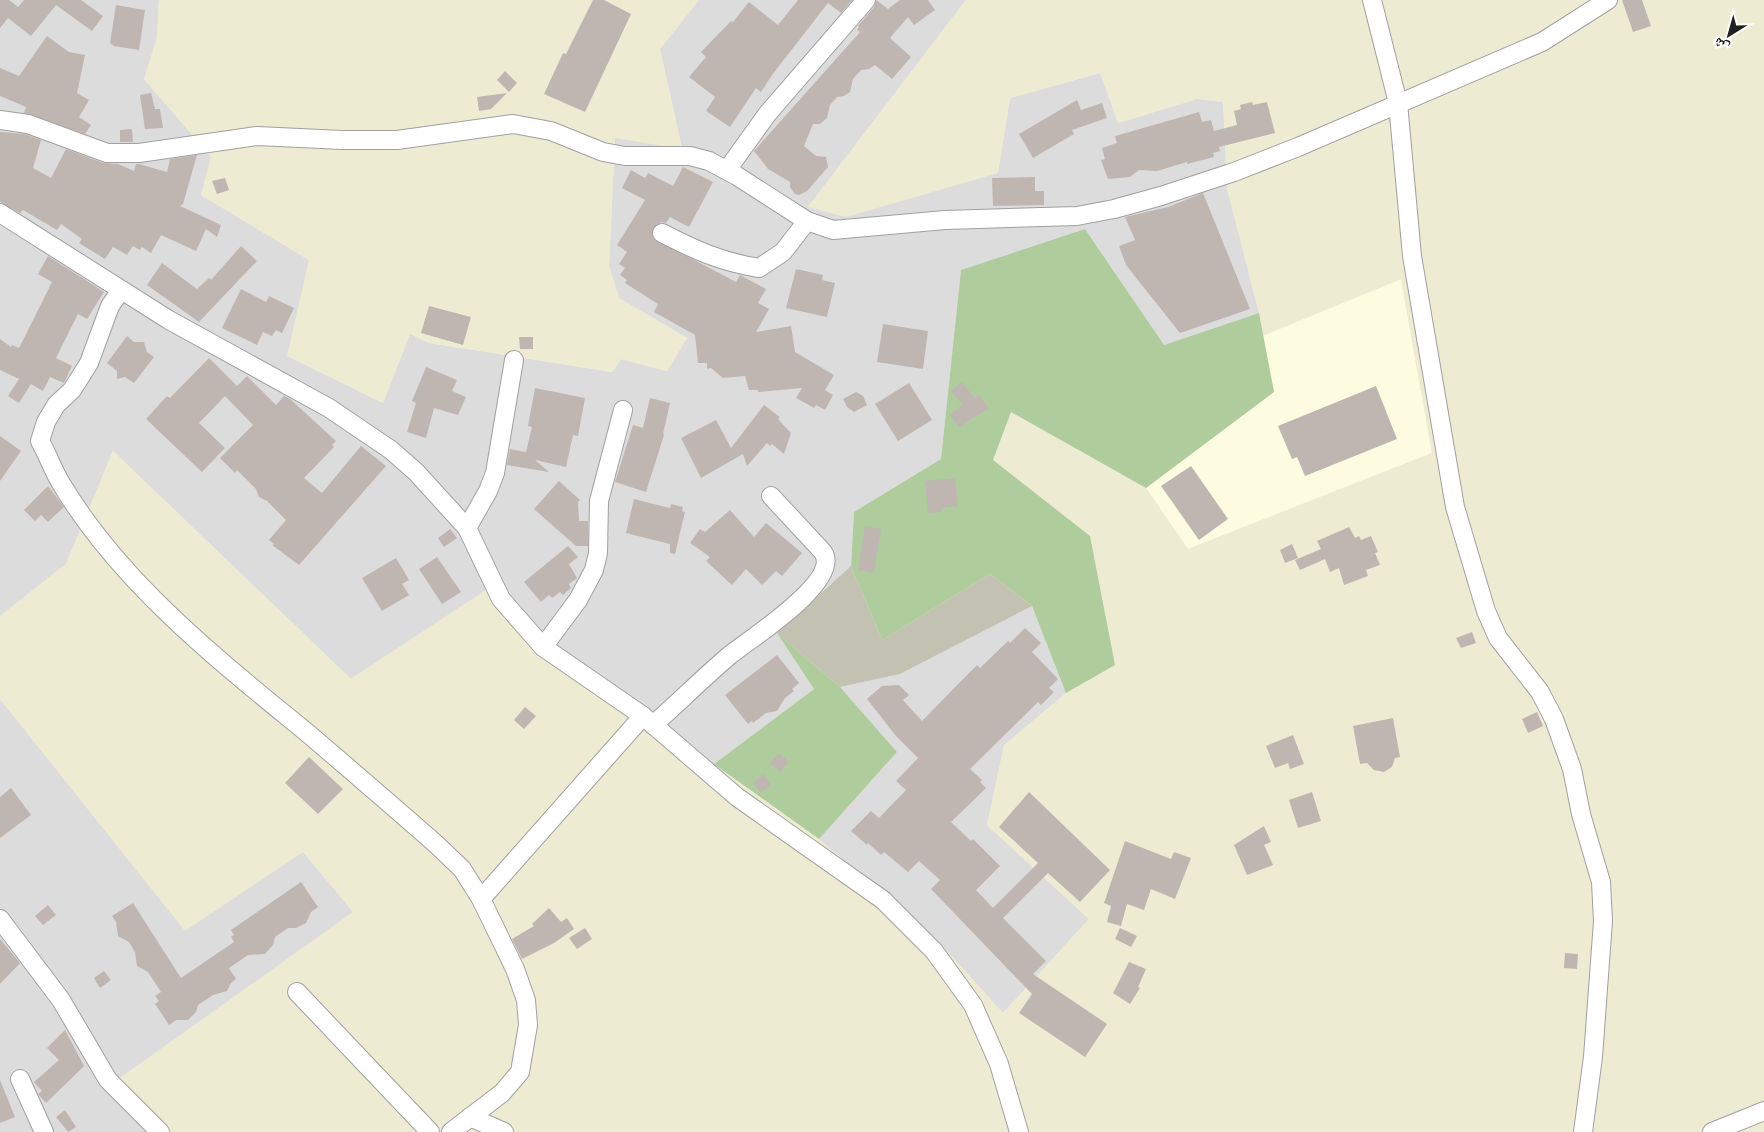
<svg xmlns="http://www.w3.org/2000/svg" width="1764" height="1132" font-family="Montserrat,'Noto Naskh Arabic',sans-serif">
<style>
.residential{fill:#dddcdc}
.education{fill:#fdfbe0}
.construction{fill:#c3c1b1}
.farmland{fill:#edecd2}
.forest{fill:#aecc9c}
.building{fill:#bfb6b2}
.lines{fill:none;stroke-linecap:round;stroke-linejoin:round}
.minor-casing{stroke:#a0a0a0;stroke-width:20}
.minor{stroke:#fff;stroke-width:18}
</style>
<rect width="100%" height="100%" fill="#efebe5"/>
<g class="residential">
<path d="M0 0H159L157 38 144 79 212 157 201 195 309 260 288 356 383 403 410 334 429 343 612 372 621 359 667 371 687 338 619 298 609 266 615 137 682 148 660 49 699 0H966L808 207 998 173 1010 98 1101 73 1118 123 1197 99 1223 102 1227 188 1259 313 1164 345 1085 229 961 270 941 459 854 512 851 566 777 633 814 689 714 764 668 725 632 705 486 590 351 679 113 451 66 564 0 616Z"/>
<path d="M1032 606 1066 693 1004 746 987 825 1089 919 1003 1013 936 939 819 839 897 752 840 687 900 674Z"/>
<path d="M0 699 185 930 303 852 354 912 118 1080 172 1132H0Z"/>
</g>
<path class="education" d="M1401 279 1432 453 1188 549 1146 488 1274 392 1262 336Z"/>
<path class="construction" d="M851 566 882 640 990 574 1032 606 900 674 840 687 777 633Z"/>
<g class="farmland">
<path d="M159 0H699L660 49 682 149 615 138 609 266 619 298 687 338 667 371 621 359 612 372 429 343 410 334 383 403 287 356 309 260 201 195 211 157 144 79 157 38Z"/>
<path d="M966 0H1764V1132H172L117 1080 353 912 303 852 185 931 0 699V616L66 564 113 451 351 679 486 590 632 705 668 725 714 764 819 839 936 939 1003 1013 1089 919 987 825 1004 745 1066 693 1115 665 1090 536 993 460 1011 412 1146 488 1188 549 1432 453 1401 279 1262 336 1259 313 1227 188 1223 102 1197 99 1118 123 1100 73 1010 98 998 173 846 217 808 207Z"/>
</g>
<g class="forest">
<path d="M1085 229 1164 345 1259 313 1274 392 1146 488 1011 412 993 460 1090 536 1115 665 1066 693 1032 606 990 574 882 640 851 566 854 512 941 459 961 270Z"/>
<path d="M777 633 840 687 897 752 819 839 714 764 814 689Z"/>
</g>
<g class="building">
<path d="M0 0H9L18 7 24 0H81L103 16 92 31 56 5 31 36 8 18 0 28Z"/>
<path d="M593 0H604L631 14 585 112 544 94 563 53 566 54Z"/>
<path d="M798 0H852L841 13 828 3 772 75 761 92 756 88 730 127 706 111 715 97 689 77 706 57 701 52 731 21 733 22 749 2 778 25Z"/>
<path d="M876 0 888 9 900 0H928L935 10 914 25 908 17 890 38 911 57 892 79 875 65 869 69 861 70 853 79 850 92 844 96 837 97 830 105 827 118 820 124H813L804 146 816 156 826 157 828 167 807 191 799 195 795 194 790 187V182L768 169 754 151 860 32 857 30 859 27 858 26 874 7Z"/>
<path d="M1622 0H1642L1651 26 1633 32Z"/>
<path d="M116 5 145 10 139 50 114 46 110 43Z"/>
<path d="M47 36 69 52 85 55 77 93 89 100 79 117 91 125 85 134 24 113 26 107 0 96V68L19 76Z"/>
<path d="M505 71 517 83 509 92 497 80Z"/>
<path d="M151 93 155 109H160L163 128 145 129 140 95Z"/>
<path d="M507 93 491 109 479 111 477 97Z"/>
<path d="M1077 100 1081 110 1102 103 1107 118 1072 130 1074 134 1033 158 1019 134Z"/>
<path d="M1252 102 1253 105 1267 102 1275 133 1219 147 1220 151 1213 153 1214 157 1187 164V162L1157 171 1139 170 1130 177 1108 179 1101 160 1105 159 1102 148 1117 143 1115 136 1199 112 1202 122 1211 120 1214 131 1237 125 1234 111 1241 109 1240 105Z"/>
<path d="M132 129 133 142H120V130Z"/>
<path d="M0 132 25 134 41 140 33 168 51 178 66 149 103 163 118 164 134 171 136 164H139L167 172 170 159 197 155 183 204 180 206 221 225 217 237 206 229 196 251 161 235 151 253 142 247 140 250 133 246 127 255 113 247 105 259 79 243 82 239 61 224 57 230 23 210 20 213 0 202Z"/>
<path d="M683 167 713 182 689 227 670 217 666 223 661 222 653 228V238L736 282 740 275 766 289 758 303 769 309 756 332 791 326 795 352 834 375 825 390 833 395 825 410 816 405 814 408 796 398 802 388 758 392V390H749L745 376 723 378 711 368 707 369V363H698L695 335 654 312 658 304 625 283 627 280 620 275 625 268 619 264 627 252 617 245 645 200 622 188 631 170 645 178 648 173 673 186Z"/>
<path d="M1035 177V191H1044V205L993 206 992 178Z"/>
<path d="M225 178 229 190 217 194 212 181Z"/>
<path d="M1203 193 1250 309 1180 333 1126 265 1119 246 1135 240 1125 217 1168 207Z"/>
<path d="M241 246 257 261 199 322 147 285 162 263 197 289 209 278 211 280Z"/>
<path d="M48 256 104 292 87 319 78 314 56 358 72 366 64 383 50 377 43 391 31 384 19 403 8 396 19 379 0 370V339L11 347 12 345 19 348 52 282 38 274Z"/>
<path d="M796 269 823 275 822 280 835 283 827 317 786 308Z"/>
<path d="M241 289 266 302 269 296 294 308 282 333 276 330 272 336 263 332 257 345 222 328Z"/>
<path d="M429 306 471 317 463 345 421 333Z"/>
<path d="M883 324 928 331 923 369 877 362Z"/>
<path d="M127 336 134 342H144L147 352 154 357 134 383 125 377 117 379V371L107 363Z"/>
<path d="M519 337H533V349H520Z"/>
<path d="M209 358 237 386 247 376 276 405 284 396 290 399 336 441 332 445 334 447 304 478 322 493 361 446 386 466 299 565 272 545 274 544 269 540 286 520 267 501 259 497 256 489 237 470 235 473 220 458 253 425 225 396 199 423 225 448 202 472 146 419 167 396 170 398Z"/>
<path d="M426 367 457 380 452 391 466 397 458 415 434 408 426 438 407 432 416 403 412 401Z"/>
<path d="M962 382 974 398 979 395 989 408 959 427 950 415 963 405 951 391Z"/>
<path d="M909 383 932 420 898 441 875 404Z"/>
<path d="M1376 386 1397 439 1305 476 1297 457 1292 459 1278 426Z"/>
<path d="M535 388 585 398 578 436 573 435 566 467 535 460 549 472 507 465 510 449 526 452 532 427 528 426Z"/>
<path d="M856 392 863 396 867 405 854 412 847 407 843 399Z"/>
<path d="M650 398 670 403 663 434 664 435 646 492 615 482 633 425 643 428Z"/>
<path d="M764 405 780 417 778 419 791 433 784 454 772 444 770 446 767 443 747 466 743 454 701 478 681 438 716 420 731 448Z"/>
<path d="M0 436 21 451 0 481Z"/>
<path d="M1191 466 1228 519 1199 540 1161 486Z"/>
<path d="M955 478 958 506 941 508 942 512 928 513 925 481Z"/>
<path d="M559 481 580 500 578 502 579 521H588V546H576L534 509Z"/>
<path d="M48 486 64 507 48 522 41 515 35 521 24 510Z"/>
<path d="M634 499 670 508 671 504 683 507 682 511 685 512 675 554 670 553V544L626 533Z"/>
<path d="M730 510 754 537 766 523 802 553 782 576 776 571 762 585 746 569 732 585 706 561 710 557 690 543 700 529 705 532Z"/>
<path d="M865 526 881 529 874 573 858 570Z"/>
<path d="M1349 527 1355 538 1359 536 1361 540 1371 536 1378 552 1375 553 1380 565 1366 570 1368 576 1344 585 1339 568 1330 572 1325 559 1300 570 1295 560 1321 549 1317 541Z"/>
<path d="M450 529 457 538 444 547 438 538Z"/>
<path d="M1292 544 1298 558 1285 563 1280 550Z"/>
<path d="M568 546 578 557 569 564 577 578 569 584 571 588 563 595 560 592 552 598 549 595 541 602 524 582Z"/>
<path d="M437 557 461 592 442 604 419 569Z"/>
<path d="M396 558 409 580 402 584 409 595 382 611 362 578Z"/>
<path d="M1025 628 1041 643 1032 652 1058 679 1049 688 1054 692 1041 705 1038 702 970 769 982 780 980 782 986 788 951 822 971 841 973 839 1000 866 976 890 993 908 1038 863 999 827 1029 792 1110 870 1080 902 1048 873 1003 918 1046 961 1033 974 1107 1024 1085 1057 1019 1013 1032 994 931 889 940 880 919 861 908 872 884 852 881 855 868 843 867 845 851 831 871 811 879 818 906 790 896 781 918 758 896 736 867 699 882 686 899 685 909 695 903 700 922 721 977 665 980 668 1008 641 1010 643Z"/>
<path d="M1472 632 1476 643 1461 648 1456 638Z"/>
<path d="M777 655 799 683 792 689 794 691 785 698 777 711 766 713 753 723 752 721 748 724 725 695Z"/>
<path d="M525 707 536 716 524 729 514 720Z"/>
<path d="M1537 712 1543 726 1528 733 1522 719Z"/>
<path d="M1393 718 1400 757 1395 758 1392 767 1384 772 1374 770 1367 763 1360 764 1353 726Z"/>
<path d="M1293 735 1304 764 1290 769 1288 763 1275 768 1266 746Z"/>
<path d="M779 753 789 762 780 772 770 763Z"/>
<path d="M309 757 343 789 318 814 285 783Z"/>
<path d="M763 774 771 784 761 793 753 783Z"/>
<path d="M11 788 31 815 0 838V797Z"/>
<path d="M1312 792 1321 821 1298 828 1289 800Z"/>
<path d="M1264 826 1271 842 1264 845 1273 865 1247 875 1234 845Z"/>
<path d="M1125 841 1171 859 1174 852 1191 858 1175 899 1151 889 1144 910 1127 904 1121 926 1107 922 1111 906 1104 903Z"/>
<path d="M301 882 318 907 311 912 306 923 296 928H288L275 937 273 945 265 954 248 955 229 968 236 979 231 983 227 991 213 995 198 1005 196 1012 188 1020H176L169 1025 155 1004 159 1001 155 996 161 992 148 972 137 966 135 952 129 942 118 936 116 922 112 916 133 903 181 978 234 942 231 937 234 935 231 930Z"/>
<path d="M48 905 56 915 43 925 35 916Z"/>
<path d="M549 908 561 922 567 918 574 929 554 943 522 959 512 939 534 926 532 924Z"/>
<path d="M585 928 592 939 577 949 569 938Z"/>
<path d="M1120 928 1137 936 1131 947 1115 939Z"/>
<path d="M0 939 20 963 0 984Z"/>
<path d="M1565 953 1578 954 1577 969 1564 968Z"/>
<path d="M1129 962 1146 969 1138 987 1140 988 1130 1004 1113 993Z"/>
<path d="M104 971 111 980 100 988 94 978Z"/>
<path d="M65 1030 84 1066 46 1103 38 1094 42 1091 34 1082 59 1060 47 1048Z"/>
<path d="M0 1080 15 1117 0 1123Z"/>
<path d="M65 1110 76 1127 68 1132 56 1117Z"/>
</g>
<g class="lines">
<g class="minor-casing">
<g id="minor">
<path d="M1372 0 1398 103 1412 256 1455 507 1486 611 1498 638 1540 692 1554 719 1572 769 1581 814 1601 882 1603 921 1593 1057 1583 1132"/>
<path d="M0 120 28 124 107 153H139L257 136 342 140H397L513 124 551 131 603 152 625 156H690L709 161 737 176 807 221 833 230 945 220 1077 216 1114 209 1161 196 1234 172 1298 147 1542 42 1608 0"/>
<path d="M727 170 768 113 866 0"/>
<path d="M0 213 169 320 329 408 391 450 416 472 467 528 501 599 543 647 643 716 737 797 883 900 934 951 973 1005 999 1064 1019 1132"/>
<path d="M662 233C695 250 721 262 759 268L783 252 807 221"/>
<path d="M121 290 110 306 89 363 72 390 56 405 46 422 40 441C48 455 53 471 62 485 123 586 221 662 311 736 353 772 395 808 437 845L462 869 481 899 515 969 526 1000 528 1025 520 1072 502 1093 451 1132"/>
<path d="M467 528 488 491 495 473 514 360"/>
<path d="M543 647 578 600 594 570 598 553 599 501 623 410"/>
<path d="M653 725C679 702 704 677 730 655 750 639 842 581 823 552L771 496"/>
<path d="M481 899 643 716"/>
<path d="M0 919 61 1000 108 1080 160 1132"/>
<path d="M297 992 430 1132"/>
<path d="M20 1079 44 1132"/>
<path d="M470 1117 504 1132"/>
<path d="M1712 1132 1764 1111"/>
</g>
</g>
<use href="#minor" class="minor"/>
</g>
<g transform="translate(1729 35) rotate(217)" stroke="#ffffff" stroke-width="4" paint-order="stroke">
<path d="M0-4L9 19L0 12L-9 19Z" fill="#1f1f1f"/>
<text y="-8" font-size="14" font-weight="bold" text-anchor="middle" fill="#1f1f1f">ش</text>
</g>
</svg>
